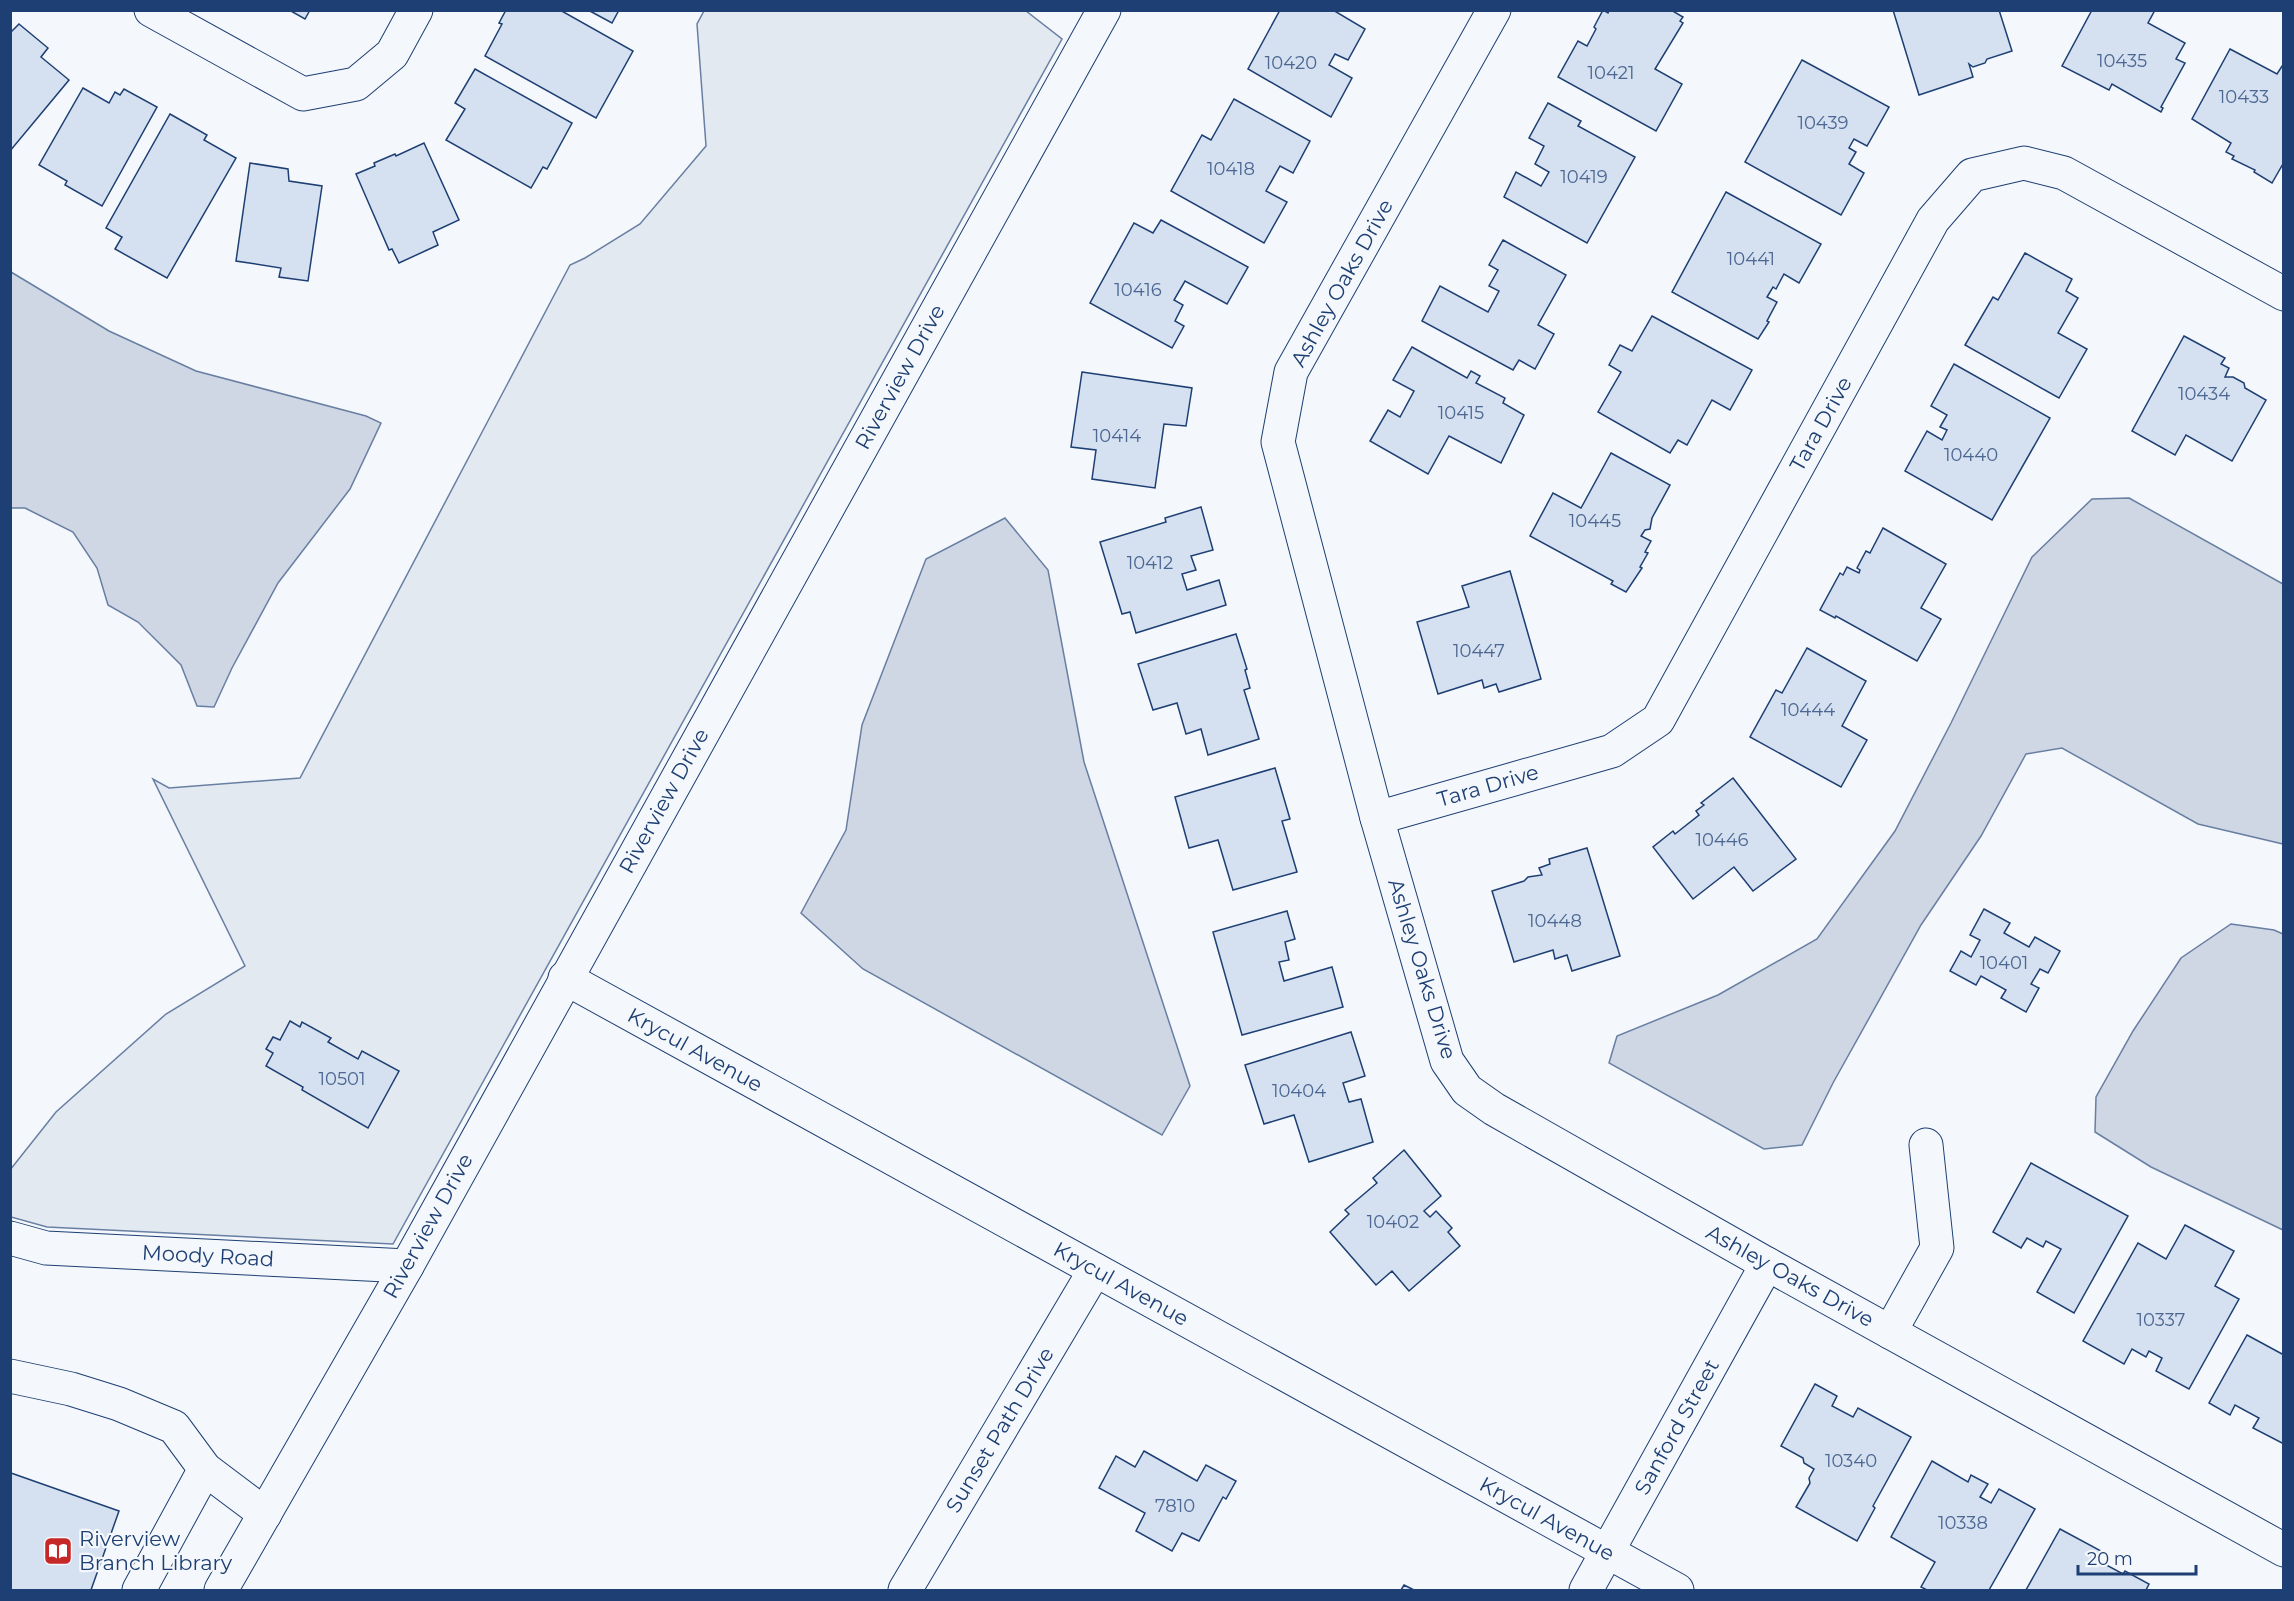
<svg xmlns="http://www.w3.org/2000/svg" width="2294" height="1601" font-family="Montserrat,sans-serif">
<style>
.green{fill:#e3e9f0;stroke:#687fa3;stroke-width:1.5}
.water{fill:#cfd7e4;stroke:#687fa3;stroke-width:1.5}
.building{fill:#d5e0f0;stroke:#1d3f73;stroke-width:1.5}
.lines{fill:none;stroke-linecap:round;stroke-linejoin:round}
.minor-casing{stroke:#1d3f73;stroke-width:35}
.minor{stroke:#f4f7fb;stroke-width:33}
.labels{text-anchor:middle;stroke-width:4.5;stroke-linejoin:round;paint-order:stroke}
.number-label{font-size:18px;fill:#4b6792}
.street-label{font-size:21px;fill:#1d3f73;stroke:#f4f7fb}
.poi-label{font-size:21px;fill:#1d3f73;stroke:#f4f7fb;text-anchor:start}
</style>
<rect width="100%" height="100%" fill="#f4f7fb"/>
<path class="green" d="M704 11H1026L1062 39 393 1244 47 1227 11 1217 10 1170 56 1112 166 1014 245 966 153 779 169 788 300 778 570 265 585 258 640 224 706 146 697 24Z"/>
<g class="water">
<path d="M11 272 109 331 196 371 366 416 381 423 350 489 278 583 232 668 214 707 197 706 181 665 138 622 108 605 97 568 73 532 25 508H11Z"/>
<path d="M2129 498 2283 584V844L2198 824 2062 748 2026 754 1981 836 1921 925 1833 1083 1802 1145 1764 1149 1609 1063 1617 1036 1718 995 1817 939 1895 831 1951 723 2032 557 2092 499Z"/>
<path d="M1005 518 1048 570 1084 762 1190 1086 1162 1135 863 969 801 913 846 830 862 725 926 559Z"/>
<path d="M2231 924 2274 930 2283 934V1230L2151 1167 2095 1132 2096 1097 2133 1031 2181 958Z"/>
</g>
<g class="building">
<path d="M289 10H310L305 19Z"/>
<path d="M506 10H560L633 51 596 118 485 56 502 24 499 23Z"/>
<path d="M588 10H619L612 23Z"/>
<path d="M1280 10H1333L1365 29 1348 60 1335 54 1329 65 1352 78 1331 117 1248 69Z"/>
<path d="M1603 10 1608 13 1609 10H1671L1683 17 1680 21 1683 23 1655 69 1682 84 1656 131 1558 77 1578 41 1587 46 1596 29 1594 27Z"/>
<path d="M1893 10H1999L2012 51 1987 59 1985 63 1973 67 1969 64 1973 77 1919 95Z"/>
<path d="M2092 10H2155L2148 23 2185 43 2176 59 2185 63 2161 107 2163 108 2161 112 2112 84 2109 90 2062 66Z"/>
<path d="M19 24 48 48 41 57 69 80 10 151V33Z"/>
<path d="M2230 49 2277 74 2284 63V162L2272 183 2254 172 2255 170 2232 159 2234 156 2226 152 2231 143 2192 119Z"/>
<path d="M1802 60 1889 107 1867 146 1854 139 1849 148 1856 152 1849 164 1864 173 1841 215 1745 162Z"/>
<path d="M475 69 572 123 547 169 543 167 531 188 446 140 465 109 455 103Z"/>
<path d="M83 88 109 103 115 92 120 95 124 89 157 107 102 206 65 185 67 181 39 165Z"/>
<path d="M1234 99 1310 141 1293 173 1280 166 1266 191 1287 202 1264 243 1171 191 1202 135 1211 140Z"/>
<path d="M1548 103 1581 121 1578 126 1635 157 1587 243 1504 197 1516 172 1541 186 1549 172 1535 164 1544 146 1529 138Z"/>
<path d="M170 114 207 135 204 140 236 158 167 278 115 249 122 237 106 228Z"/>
<path d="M424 143 459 220 433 232 438 245 399 263 392 249 389 250 356 174 375 166 374 163 395 154 396 156Z"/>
<path d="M250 163 288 169 289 181 322 186 308 281 279 277 281 268 236 261Z"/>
<path d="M1726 192 1821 244 1799 283 1784 274 1776 289 1773 287 1767 297 1777 302 1767 321 1769 322 1758 339 1672 292Z"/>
<path d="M1161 220 1248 267 1227 304 1185 281 1174 300 1183 305 1175 321 1184 326 1172 348 1090 303 1134 223 1153 233Z"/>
<path d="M1503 240 1566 275 1538 325 1554 334 1535 369 1519 360 1513 370 1422 321 1440 286 1488 312 1499 291 1489 286 1498 270 1489 265Z"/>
<path d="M2025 253 2072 279 2066 291 2078 298 2058 333 2087 349 2059 398 1965 345 1993 297 1998 300Z"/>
<path d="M1652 316 1752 370 1730 410 1712 400 1687 445 1678 440 1670 453 1598 412 1621 372 1609 365 1620 345 1632 351Z"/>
<path d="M2184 336 2225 358 2221 364 2229 368 2225 377H2233L2244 383 2245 388 2266 400 2232 461 2186 435 2175 455 2132 431Z"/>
<path d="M1412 347 1467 378 1471 371 1480 376 1476 383 1505 398 1503 403 1524 415 1501 463 1449 436 1428 474 1370 441 1388 410 1400 417 1414 391 1393 380Z"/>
<path d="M1954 364 2050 418 1992 520 1905 471 1927 431 1942 440 1947 430 1940 427 1947 415 1931 406Z"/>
<path d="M1082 372 1192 388 1186 426 1164 424 1155 488 1092 479 1096 450 1071 447Z"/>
<path d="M1611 453 1670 485 1652 518 1650 529 1645 530 1641 536 1651 541 1645 552 1648 553 1640 567 1642 568 1626 592 1611 584 1613 581 1530 536 1553 493 1581 508Z"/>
<path d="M1201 507 1213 550 1191 556 1196 570 1182 574 1187 590 1219 580 1226 605 1136 633 1130 612 1122 614 1100 542 1166 522 1165 518Z"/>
<path d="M1883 528 1946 564 1921 608 1941 619 1917 661 1836 616 1835 618 1820 610 1840 573 1843 575 1847 567 1859 573 1860 570 1857 568 1866 551 1870 553Z"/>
<path d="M1510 571 1541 679 1499 692 1496 684 1484 688 1482 680 1438 694 1417 622 1469 607 1462 586Z"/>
<path d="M1236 634 1247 669 1245 670 1250 688 1244 690 1259 739 1208 755 1201 729 1186 734 1177 703 1153 710 1138 664Z"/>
<path d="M1807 648 1866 681 1842 726 1867 740 1841 787 1750 737 1776 690 1782 693Z"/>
<path d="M1275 768 1290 819 1282 821 1297 872 1233 890 1218 840 1189 848 1175 797Z"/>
<path d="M1733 778 1796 859 1753 891 1734 867 1693 899 1653 847 1673 831 1675 834 1699 815 1696 811 1704 805 1701 803Z"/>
<path d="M1587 848 1620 956 1572 971 1567 955 1555 959 1553 950 1514 962 1492 891 1524 881 1528 877 1542 875 1539 868 1550 864 1549 859Z"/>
<path d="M1984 909 2010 923 2004 933 2029 947 2035 937 2060 951 2048 973 2040 969 2031 984 2039 988 2026 1012 2001 998 2006 990 1981 976 1976 985 1950 971 1961 951 1971 957 1980 940 1970 935Z"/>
<path d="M1287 911 1295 939 1285 942 1289 960 1279 962 1284 981 1332 967 1343 1007 1242 1035 1213 932Z"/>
<path d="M290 1021 300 1027 302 1022 331 1038 328 1042 358 1059 362 1051 399 1071 368 1128 302 1090 303 1087 266 1066 273 1053 266 1049 273 1037 280 1040Z"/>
<path d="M1351 1032 1365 1076 1343 1083 1349 1102 1361 1099 1373 1142 1309 1162 1294 1115 1264 1124 1245 1065Z"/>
<path d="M1404 1150 1441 1196 1424 1211 1430 1217 1436 1211 1452 1228 1448 1232 1460 1246 1409 1291 1392 1271 1376 1285 1330 1232 1349 1214 1345 1210 1377 1183 1373 1178Z"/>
<path d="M2031 1163 2128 1216 2074 1313 2037 1292 2061 1249 2046 1241 2043 1247 2027 1238 2021 1248 1993 1232Z"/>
<path d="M2185 1225 2234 1251 2215 1286 2239 1299 2189 1389 2156 1371 2162 1358 2149 1351 2146 1357 2132 1349 2124 1364 2083 1341 2138 1243 2166 1259Z"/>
<path d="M2247 1335 2284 1355V1444L2253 1428 2259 1418 2235 1405 2230 1415 2209 1403Z"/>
<path d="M1815 1384 1837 1396 1832 1406 1853 1417 1858 1408 1911 1437 1873 1506 1875 1508 1857 1541 1796 1507 1810 1483 1809 1478 1814 1469 1804 1463 1803 1458 1781 1446Z"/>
<path d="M1144 1451 1197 1481 1206 1465 1236 1481 1226 1499 1223 1497 1199 1541 1182 1533 1172 1551 1136 1531 1145 1513 1099 1488 1116 1456 1135 1467Z"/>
<path d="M1932 1461 1968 1482 1971 1475 1988 1484 1980 1497 1991 1503 1999 1489 2035 1509 1989 1590H1927L1921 1587 1935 1562 1891 1537Z"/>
<path d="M11 1473 119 1511 91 1590H10Z"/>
<path d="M2060 1529 2101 1551 2097 1560 2123 1574 2125 1571 2149 1584 2146 1590H2026Z"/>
<path d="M1404 1585 1414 1590H1401Z"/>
</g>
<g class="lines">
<g class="minor-casing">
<g id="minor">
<path d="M151 10 303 94 356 84 392 54 416 10"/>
<path d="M1494 10 1291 372 1278 442 1377 818 1447 1061 1467 1090 1494 1109 1767 1264 2284 1550"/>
<path d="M1377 818 1612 751 1658 720 1933 220 1972 175 2024 163 2064 173 2284 294"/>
<path d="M565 978 1677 1590"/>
<path d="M10 1238 46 1248 407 1266"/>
<path d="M1890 1332 1937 1248 1926 1145"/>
<path d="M10 1376 71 1389 119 1404 174 1427 205 1469 265 1514"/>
<path d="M139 1590 205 1469"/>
<path d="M221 1590 407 1266 1104 10"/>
<path d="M905 1590 1095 1270"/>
<path d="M1586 1590 1767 1264"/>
</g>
</g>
<use href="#minor" class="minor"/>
</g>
<defs>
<g id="library-square" transform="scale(1.5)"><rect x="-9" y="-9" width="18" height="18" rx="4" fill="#c62828" stroke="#f4f7fb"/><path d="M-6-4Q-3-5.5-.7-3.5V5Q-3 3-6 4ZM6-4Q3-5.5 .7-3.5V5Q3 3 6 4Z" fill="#fff"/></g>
</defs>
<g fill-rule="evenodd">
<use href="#library-square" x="58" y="1551"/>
</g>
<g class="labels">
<g class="number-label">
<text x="2122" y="67">10435</text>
<text x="1291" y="69">10420</text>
<text x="1611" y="79">10421</text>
<text x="2244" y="103">10433</text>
<text x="1823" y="129">10439</text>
<text x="1231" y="175">10418</text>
<text x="1584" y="183">10419</text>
<text x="1751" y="265">10441</text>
<text x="1138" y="296">10416</text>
<text x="2204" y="400">10434</text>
<text x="1461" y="419">10415</text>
<text x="1117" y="442">10414</text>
<text x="1971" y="461">10440</text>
<text x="1595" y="527">10445</text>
<text x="1150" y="569">10412</text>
<text x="1479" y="657">10447</text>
<text x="1808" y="716">10444</text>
<text x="1722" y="846">10446</text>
<text x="1555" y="927">10448</text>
<text x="2004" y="969">10401</text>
<text x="342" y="1085">10501</text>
<text x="1299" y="1097">10404</text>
<text x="1393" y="1228">10402</text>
<text x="2161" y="1326">10337</text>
<text x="1851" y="1467">10340</text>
<text x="1175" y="1512">7810</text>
<text x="1963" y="1529">10338</text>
</g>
<g class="street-label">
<text transform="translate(1342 283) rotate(-61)" y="7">Ashley Oaks Drive</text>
<text transform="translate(900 377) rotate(-61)" y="7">Riverview Drive</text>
<text transform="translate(1821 424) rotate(-61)" y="7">Tara Drive</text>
<text transform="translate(1488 786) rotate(-16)" y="7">Tara Drive</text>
<text transform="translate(664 801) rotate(-61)" y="7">Riverview Drive</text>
<text transform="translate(1422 969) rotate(73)" y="7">Ashley Oaks Drive</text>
<text transform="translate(695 1050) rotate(29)" y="7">Krycul Avenue</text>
<text transform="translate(428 1226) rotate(-61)" y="7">Riverview Drive</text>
<text transform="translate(208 1256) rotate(3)" y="7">Moody Road</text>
<text transform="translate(1790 1276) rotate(29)" y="7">Ashley Oaks Drive</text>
<text transform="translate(1121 1284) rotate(29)" y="7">Krycul Avenue</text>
<text transform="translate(1677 1427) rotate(-61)" y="7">Sanford Street</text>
<text transform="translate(1000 1430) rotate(-59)" y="7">Sunset Path Drive</text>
<text transform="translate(1547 1519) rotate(29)" y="7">Krycul Avenue</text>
</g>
<g class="poi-label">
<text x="79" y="1546">Riverview<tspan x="79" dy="24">Branch Library</tspan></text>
</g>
</g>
<rect width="2294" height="1601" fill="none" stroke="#1d3f73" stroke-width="24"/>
<path d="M2078 1565v9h118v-9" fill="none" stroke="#1d3f73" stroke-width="3"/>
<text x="2087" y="1565" font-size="18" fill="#1d3f73" stroke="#f4f7fb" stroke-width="4.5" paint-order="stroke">20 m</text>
</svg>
